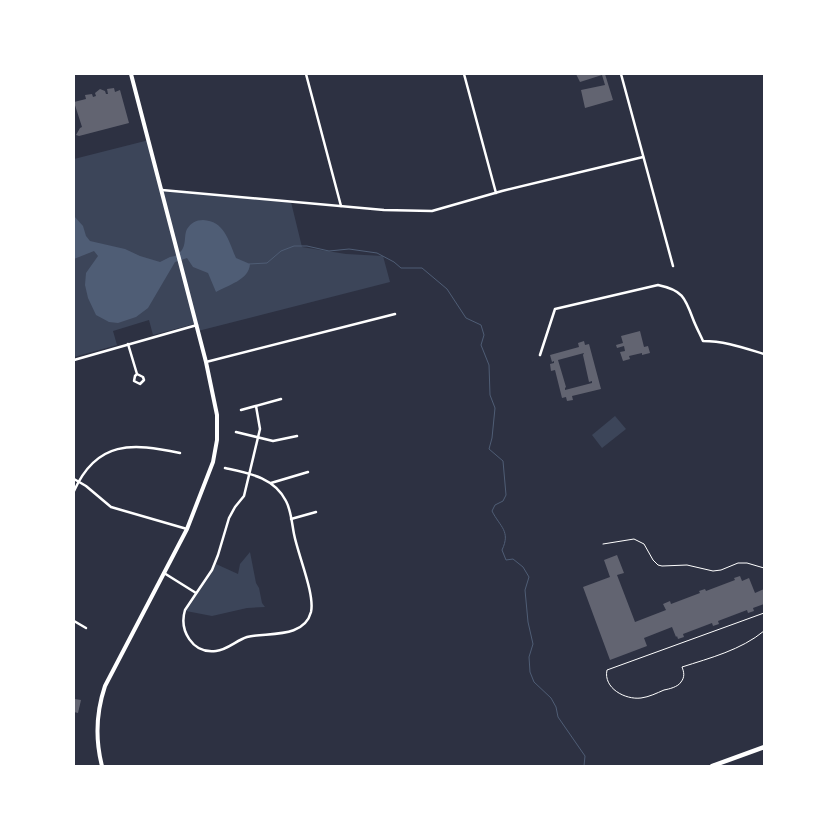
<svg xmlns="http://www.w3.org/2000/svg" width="838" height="840" font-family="'Asap Condensed',sans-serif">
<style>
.green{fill:#3c4559}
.water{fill:#4f5d75}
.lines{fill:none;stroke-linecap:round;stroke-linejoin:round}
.stream{stroke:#4f5d75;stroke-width:1}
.building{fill:#626471;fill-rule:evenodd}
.service{stroke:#fff;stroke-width:1}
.minor{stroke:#fff;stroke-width:2.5}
.secondary{stroke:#fff;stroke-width:4}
.primary{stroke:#fff;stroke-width:4.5}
</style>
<rect width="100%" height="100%" fill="#2d3142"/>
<g class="green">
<path d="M149 140 161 190 291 202 302 247 346 254 383 256 390 282 198 331 194 324 153 335 149 320 113 331 117 345 74 357V159Z"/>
<path d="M615 416 626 429 602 448 592 435Z"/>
<path d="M250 552 256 583 259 588 262 603 265 607 247 608 212 616 186 611 211 574 216 564 238 574 240 564Z"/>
</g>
<path class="water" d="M74 216 83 226 86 236 90 241 125 249 140 256 160 262 170 257 175 256C178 254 182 251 183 248 186 242 184 235 187 229 191 223 196 220 203 220 225 221 229 242 236 258L250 264C249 280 228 285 216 292L208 273 193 267 187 258 175 262 148 308 136 317 118 323 109 322 96 315 88 298 85 285 86 273 98 256 94 251 74 259Z"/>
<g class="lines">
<path class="stream" d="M249 264 267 263 281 251 294 246H307L329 251 349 249 377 253 394 262 401 268H422L447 289 466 318 481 325 484 335 481 345 489 365 490 395 495 408 492 438 489 449 503 461 506 495 503 501 495 505 492 511C500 527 511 531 502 550L506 560 513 559 523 567 529 577 525 590 528 622 533 644 529 657 530 672 534 682 551 698 556 707 558 717 585 756 584 766"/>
</g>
<g class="building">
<path d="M576 74H605L613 100 585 108 581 90 605 85 602 75 580 82Z"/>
<path d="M114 88 115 92 120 90 129 123 79 136 76 135 80 128 82 127 74 102 86 99 85 95 92 94 93 97 96 96 95 93 100 89 105 91 106 94H108L107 89Z"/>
<path d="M640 331 644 347 648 346 650 353 642 355V353L629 356 630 359 623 361 620 352 625 351 624 346 617 348 616 345 623 343 621 336Z"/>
<path d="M584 341 585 345 589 344 601 389 572 396 573 400 567 401 566 397 562 398 555 370 551 371 550 364 554 363V361L552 362 550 355 579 347 578 343ZM584 353 583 355 589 382 592 381V383L565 390V388L566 387 558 360Z"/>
<path d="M617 555 624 573 617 575 635 622 666 610 663 604 670 601 671 604 700 593 699 591 705 589 706 591 735 580 734 578 740 576 742 581 749 578 755 593 764 589V604L753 608 754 611 748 613 747 610 718 621 719 624 713 626 712 623 683 634 684 637 678 639 677 636 676 637 672 627 644 638 647 646 610 660 583 587 610 577 604 560Z"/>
<path d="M75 699 81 700 78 713 74 712Z"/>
</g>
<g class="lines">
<g class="service">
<path d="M603 544 634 539 644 544 653 560 658 565 662 566 687 565 713 571 721 570 738 563H747L764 568"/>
<path d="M764 613 607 670C603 688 625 700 641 698 649 697 657 693 664 690 669 689 678 687 681 682 685 677 684 672 682 667 710 658 741 650 764 631"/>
</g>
<g class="minor">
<path d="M306 74 341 206"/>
<path d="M464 74 496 193"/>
<path d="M621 74 673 266"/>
<path d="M162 190 384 210 432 211 502 191 643 157"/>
<path d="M128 344 137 374 143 377 144 380 140 384 134 381 135 376 137 374"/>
<path d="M540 355 555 309 658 285C682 290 685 297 693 319 696 327 700 334 703 341 725 341 744 348 764 354"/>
<path d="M74 360 197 325"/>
<path d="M206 362 395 314"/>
<path d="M241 410 281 399"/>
<path d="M236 432 273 441 297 436"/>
<path d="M225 468C248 473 274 477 286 501 291 510 292 524 294 534 298 555 315 594 311 612 304 639 267 632 247 637 237 640 227 650 216 651 192 654 179 630 185 610L212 570 218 555 229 518 235 507 244 496 260 429 256 406"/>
<path d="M74 479 86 486 111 507 187 529"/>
<path d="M271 483 308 472"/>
<path d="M74 491C97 440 132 443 180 453"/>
<path d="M291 519 316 512"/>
<path d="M164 573 196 593"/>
<path d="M74 621 86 628"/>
</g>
<path class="secondary" d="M102 766C95 739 96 713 105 686L187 529 213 462 217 440V415L206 362 131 74"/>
<path class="primary" d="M712 766 764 747"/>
</g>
<rect width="838" height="840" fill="none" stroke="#ffffff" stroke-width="150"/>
</svg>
